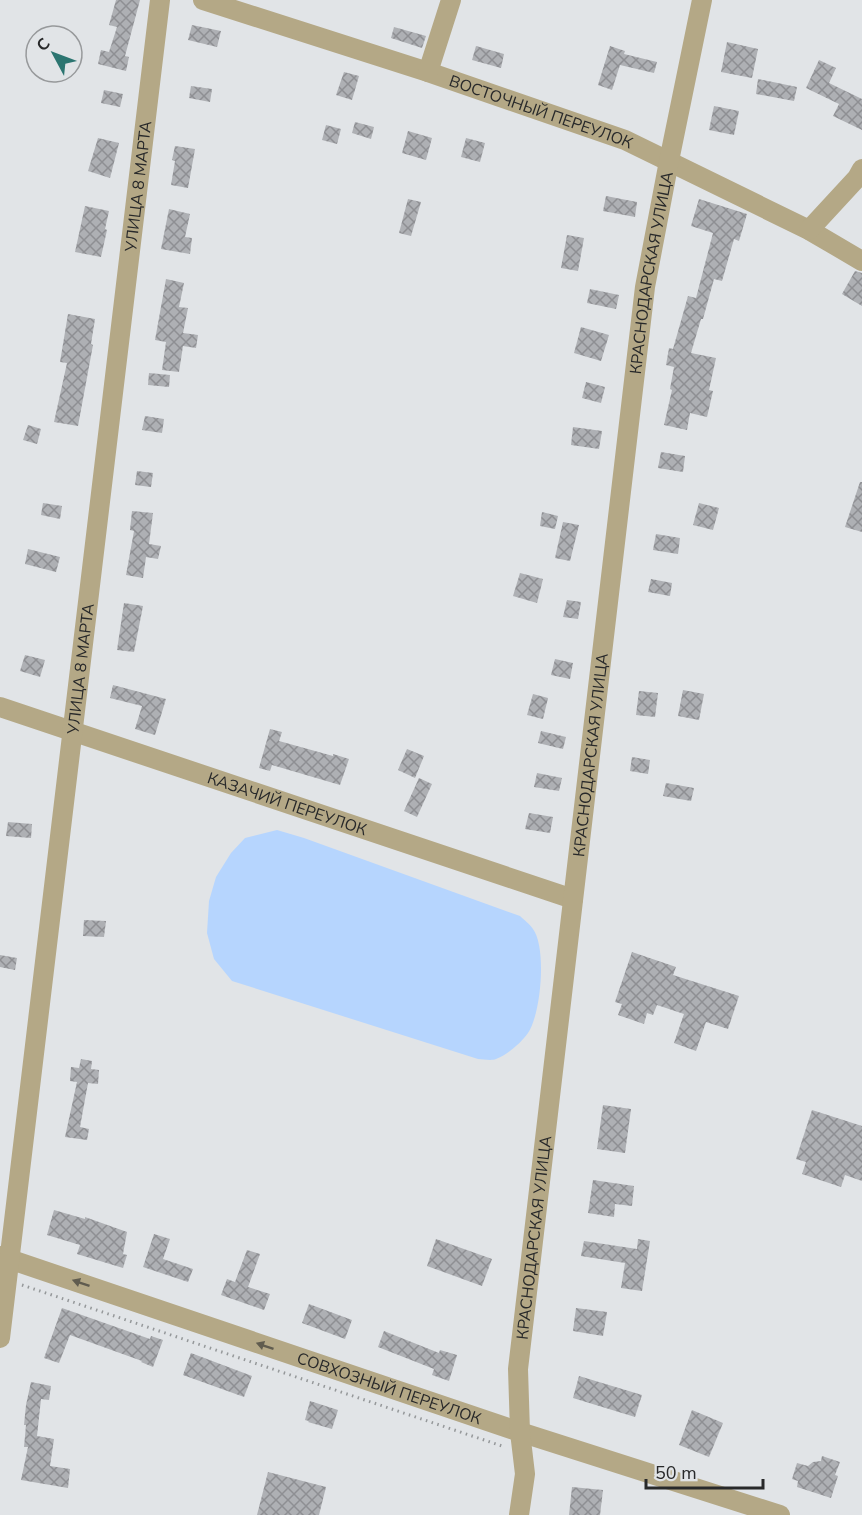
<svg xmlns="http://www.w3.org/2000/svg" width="862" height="1515" font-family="'Nunito Sans',sans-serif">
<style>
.green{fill:#b6d5fe}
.building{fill:url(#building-cross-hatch)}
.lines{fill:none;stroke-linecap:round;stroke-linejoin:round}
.path{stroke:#95989a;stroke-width:3;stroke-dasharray:1.5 4.5;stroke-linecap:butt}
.minor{stroke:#b4a886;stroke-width:20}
.oneway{fill:#605c4f}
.labels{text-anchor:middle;stroke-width:4.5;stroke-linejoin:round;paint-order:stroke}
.street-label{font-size:16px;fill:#28292a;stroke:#e1e4e7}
</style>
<defs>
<pattern id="building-cross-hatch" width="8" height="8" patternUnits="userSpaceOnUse" patternTransform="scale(1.5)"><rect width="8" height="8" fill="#aeb0b4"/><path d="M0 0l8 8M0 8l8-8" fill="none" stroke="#8e8f93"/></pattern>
</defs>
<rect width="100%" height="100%" fill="#e1e4e7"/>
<path class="green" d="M277 830 304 838 520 916C524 920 530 924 533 929 547 948 541 1014 528 1033 521 1043 507 1055 496 1059 491 1061 483 1059 478 1059L232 981 214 959 207 933 209 901 216 877 231 853 245 838Z"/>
<g class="building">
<path d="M116 0H140L125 56 129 57 126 71 98 64 101 50 109 52 117 27 109 25Z"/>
<path d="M192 25 221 31 217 47 188 40Z"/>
<path d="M394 27 426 36 422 48 391 38Z"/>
<path d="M727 42 758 49 752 78 721 72Z"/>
<path d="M476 46 504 54 501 68 472 60Z"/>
<path d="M610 46 625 51 624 54 657 62 654 73 620 65 612 90 598 85Z"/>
<path d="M819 60 836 68 829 83 862 99V130L833 116 839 104 806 88Z"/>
<path d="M344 72 359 76 352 100 336 95Z"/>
<path d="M758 79 797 87 794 101 756 94Z"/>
<path d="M191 86 212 89 210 102 189 98Z"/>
<path d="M104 90 123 94 120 107 101 103Z"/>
<path d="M714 106 739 111 734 135 709 130Z"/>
<path d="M355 122 374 127 371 139 352 133Z"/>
<path d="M326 125 341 129 337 144 322 140Z"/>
<path d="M408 131 432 138 426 160 402 153Z"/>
<path d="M98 138 119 143 110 178 88 171Z"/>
<path d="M466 138 485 143 480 162 461 157Z"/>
<path d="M175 146 195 149 188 188 171 185 175 161 172 160Z"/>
<path d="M606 196 637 202 635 217 603 211Z"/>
<path d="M408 199 421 202 411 236 399 233Z"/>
<path d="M699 199 747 214 739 241 734 239 722 281 714 279 703 319H701L691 353 716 358 709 390 713 391 707 417 690 413 687 430 664 425 672 390 670 389 674 367 666 365 669 348 673 349 688 296 696 298 713 233 691 226Z"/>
<path d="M85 206 109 211 105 229 107 230 101 257 75 252Z"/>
<path d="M169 209 190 214 185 237 192 238 190 254 161 249Z"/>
<path d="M567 235 584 238 578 271 561 268Z"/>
<path d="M855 271 862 273V306L842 294Z"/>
<path d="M166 279 184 283 179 307 188 308 183 333 198 335 196 348 183 346 179 372 162 370 166 342 155 340Z"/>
<path d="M590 289 619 295 616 309 587 303Z"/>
<path d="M68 314 95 319 91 344 93 345 78 426 54 422 67 363 60 362Z"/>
<path d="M581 327 609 335 601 361 574 353Z"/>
<path d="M149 373 170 375 169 387 148 385Z"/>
<path d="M586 382 605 387 601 403 582 398Z"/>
<path d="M145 416 164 419 162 433 142 430Z"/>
<path d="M28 425 41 429 37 444 23 440Z"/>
<path d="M573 427 602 431 599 449 571 445Z"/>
<path d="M661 452 685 456 683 472 658 468Z"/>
<path d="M137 471 153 473 151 487 135 485Z"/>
<path d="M860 482H862V532L845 527Z"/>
<path d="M43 503 62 506 60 519 41 515Z"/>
<path d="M699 503 719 508 713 530 693 525Z"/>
<path d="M132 511 153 513 149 544 161 546 158 559 146 557 143 578 126 575 134 531 130 530Z"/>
<path d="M542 512 558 516 555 529 540 526Z"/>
<path d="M563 522 579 525 570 561 555 558Z"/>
<path d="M656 534 680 538 678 554 653 550Z"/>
<path d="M28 549 60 557 56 572 25 564Z"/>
<path d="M520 573 543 579 537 603 513 596Z"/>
<path d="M651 579 672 583 670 596 648 592Z"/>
<path d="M567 600 581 602 578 619 563 617Z"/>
<path d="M124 603 143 606 134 652 117 650Z"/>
<path d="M25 655 45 660 40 677 20 671Z"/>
<path d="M555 659 573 663 570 679 551 675Z"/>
<path d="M113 685 166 699 155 735 135 729 142 706 110 698Z"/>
<path d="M683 690 704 694 699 720 678 716Z"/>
<path d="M639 691 658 693 655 717 636 715Z"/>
<path d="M533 694 548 698 543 719 527 715Z"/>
<path d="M270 729 282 732 279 741 333 756V754L349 759 340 785 272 765 270 771 259 768Z"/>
<path d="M541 731 566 737 563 749 538 743Z"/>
<path d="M407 749 424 756 415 778 398 770Z"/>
<path d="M632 757 650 760 648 774 630 771Z"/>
<path d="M537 773 562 778 559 791 534 787Z"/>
<path d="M419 778 432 784 417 817 404 811Z"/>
<path d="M666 783 694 788 691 801 663 796Z"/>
<path d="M529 813 553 817 550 833 525 829Z"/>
<path d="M8 822 32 824 31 838 6 836Z"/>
<path d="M84 920 106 921 104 937 83 936Z"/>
<path d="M632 952 676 967 673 975 739 996 728 1029 706 1022 696 1051 674 1043 684 1014 657 1005 653 1015 647 1013 644 1024 618 1015 622 1004 615 1002Z"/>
<path d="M0 955 17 958 15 970 0 967Z"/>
<path d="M81 1059 92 1061 91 1069 99 1070 98 1084 88 1083 80 1127 89 1129 87 1140 65 1137 77 1082 70 1081 71 1067 79 1068Z"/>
<path d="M603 1105 631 1109 625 1153 597 1149Z"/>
<path d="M812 1110 862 1126V1181L845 1175 841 1187 802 1174 806 1162 796 1159Z"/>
<path d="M593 1180 634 1186 632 1206 615 1204 614 1217 588 1213Z"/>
<path d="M54 1210 85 1219V1217L127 1232 123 1254 127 1255 123 1268 77 1254 80 1245 47 1235Z"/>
<path d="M154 1234 170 1239 163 1259 193 1269 188 1282 143 1267Z"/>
<path d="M436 1239 492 1259 482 1286 427 1266Z"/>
<path d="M638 1239 650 1241 642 1291 621 1288 625 1263 581 1256 584 1241 637 1249Z"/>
<path d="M247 1250 260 1254 248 1287 270 1294 264 1310 221 1295 227 1279 235 1282Z"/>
<path d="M309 1304 352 1320 345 1339 302 1323Z"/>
<path d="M62 1308 150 1339 151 1336 163 1340 153 1367 141 1362 142 1361 70 1335 59 1363 44 1358Z"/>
<path d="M576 1308 607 1312 603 1336 573 1331Z"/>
<path d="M384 1331 439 1353 440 1350 457 1355 449 1381 432 1375 434 1369 378 1347Z"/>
<path d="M191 1353 252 1376 244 1397 183 1375Z"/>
<path d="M579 1376 642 1395 635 1417 573 1398Z"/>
<path d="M31 1382 51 1386 49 1400 41 1399 37 1436 54 1439 50 1466 70 1469 68 1488 21 1480 28 1447H24L26 1425H24L26 1405Z"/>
<path d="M310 1401 338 1410 332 1429 308 1422 309 1421 305 1420Z"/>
<path d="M692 1410 723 1423 709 1457 679 1445Z"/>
<path d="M822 1456 840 1462 835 1475 838 1476 831 1498 797 1487 798 1481 792 1479 797 1463 808 1466 813 1462 821 1461Z"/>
<path d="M268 1472 326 1487 319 1515H257Z"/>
<path d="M572 1487 603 1490 600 1515H569Z"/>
</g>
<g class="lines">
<path class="path" d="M22 1285 505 1447"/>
<g class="minor">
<path id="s1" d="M203 0 428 72 625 140 809 230 862 261"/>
<path d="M428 72 451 0"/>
<path d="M809 230 857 178 862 169"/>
<path id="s2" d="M0 707 573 899"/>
<path id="s3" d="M0 1256 520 1432 780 1515"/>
<path id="s4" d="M0 1338 160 0"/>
<path id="s5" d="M519 1515 525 1474 520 1432 518 1369 645 287 669 161 702 0"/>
</g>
</g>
<defs><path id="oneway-solid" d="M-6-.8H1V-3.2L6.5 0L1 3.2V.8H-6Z" transform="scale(1.5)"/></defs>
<g class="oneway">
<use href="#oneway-solid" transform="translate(81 1283) rotate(-161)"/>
<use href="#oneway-solid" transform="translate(265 1346) rotate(-161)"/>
</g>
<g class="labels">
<g class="street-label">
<text dy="6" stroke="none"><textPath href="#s1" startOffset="356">ВОСТОЧНЫЙ ПЕРЕУЛОК</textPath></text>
<text dy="6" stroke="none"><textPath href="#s4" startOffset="1160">УЛИЦА 8 МАРТА</textPath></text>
<text dy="6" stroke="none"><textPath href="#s5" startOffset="1251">КРАСНОДАРСКАЯ УЛИЦА</textPath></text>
<text dy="6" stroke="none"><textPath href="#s4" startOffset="674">УЛИЦА 8 МАРТА</textPath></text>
<text dy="6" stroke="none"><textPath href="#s5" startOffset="765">КРАСНОДАРСКАЯ УЛИЦА</textPath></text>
<text dy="6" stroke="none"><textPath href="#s2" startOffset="303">КАЗАЧИЙ ПЕРЕУЛОК</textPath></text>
<text dy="6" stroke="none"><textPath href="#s5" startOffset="279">КРАСНОДАРСКАЯ УЛИЦА</textPath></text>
<text dy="6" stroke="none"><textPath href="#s3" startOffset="411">СОВХОЗНЫЙ ПЕРЕУЛОК</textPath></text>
</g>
</g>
<g transform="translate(54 54) rotate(311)"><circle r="28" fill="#e1e4e7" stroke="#97999b" stroke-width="1.5"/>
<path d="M0-4.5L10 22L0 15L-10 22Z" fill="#2c7571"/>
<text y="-9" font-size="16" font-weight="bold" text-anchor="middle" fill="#28292a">С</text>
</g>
<path d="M646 1479v9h117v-9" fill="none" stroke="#28292a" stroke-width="3"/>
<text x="655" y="1479" font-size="18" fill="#28292a" stroke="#e1e4e7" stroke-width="4.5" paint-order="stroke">50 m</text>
</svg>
